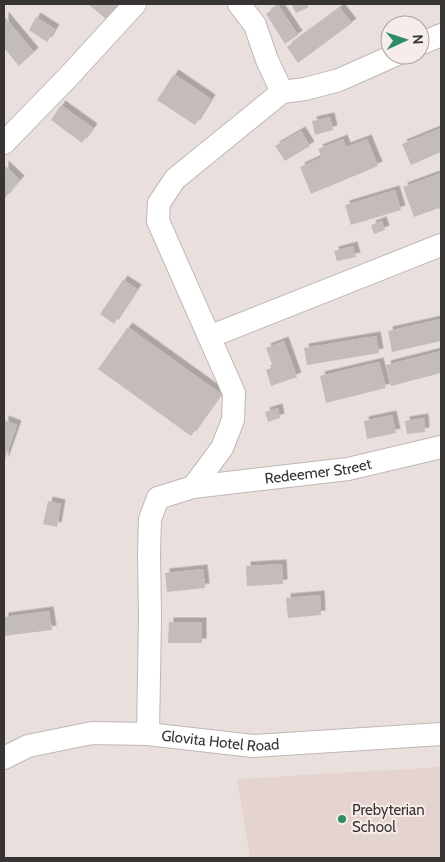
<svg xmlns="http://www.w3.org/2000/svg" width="445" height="862" font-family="Cabin,sans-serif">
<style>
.built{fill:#e4d3cf}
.building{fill:#c4bcba;filter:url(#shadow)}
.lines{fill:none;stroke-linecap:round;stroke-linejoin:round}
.minor-casing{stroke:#bfb7b5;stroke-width:24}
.minor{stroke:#fff;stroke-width:22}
.poi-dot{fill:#2f8d65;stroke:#f6edeb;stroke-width:2}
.labels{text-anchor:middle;stroke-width:4;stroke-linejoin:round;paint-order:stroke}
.street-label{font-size:15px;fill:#383433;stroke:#f6edeb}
.poi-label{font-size:15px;fill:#383433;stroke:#f6edeb;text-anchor:start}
</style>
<defs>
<filter id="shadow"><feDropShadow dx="4.5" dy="-4.5" stdDeviation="0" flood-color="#0004"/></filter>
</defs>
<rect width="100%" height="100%" fill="#e9e0de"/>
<path class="built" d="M441 767V858H250L237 779Z"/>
<g class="building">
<path d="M88 4H119L106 19Z"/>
<path d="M291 4H307L309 7 296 13Z"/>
<path d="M278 5 298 35 285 44 266 14Z"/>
<path d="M340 8 352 23 298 63 287 47Z"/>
<path d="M4 16 34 52 19 66 4 48Z"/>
<path d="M36 17 55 29 47 42 29 30Z"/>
<path d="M174 74 211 99 195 125 157 100Z"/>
<path d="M61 105 93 128 82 143 51 120Z"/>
<path d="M330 117 333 130 315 135 312 121Z"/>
<path d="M441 128V152L411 165 402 144Z"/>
<path d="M301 131 310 146 285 161 275 146Z"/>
<path d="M343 139 346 147 367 139 378 166 311 194 300 167 322 157 318 149Z"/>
<path d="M4 165 20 180 4 199Z"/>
<path d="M441 173V214L439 208 414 217 403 187Z"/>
<path d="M395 190 401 210 351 225 345 205Z"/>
<path d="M382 221 385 230 374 234 371 225Z"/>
<path d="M353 246 356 257 337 261 334 251Z"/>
<path d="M123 280 137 289 114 324 100 314Z"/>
<path d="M441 319V341L392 352 388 331Z"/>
<path d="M128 327 221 394 191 436 98 369Z"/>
<path d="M376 336 379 353 307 365 304 348Z"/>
<path d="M284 341 297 377 271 386 266 370 273 367 266 348Z"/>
<path d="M441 351V373L391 386 386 365Z"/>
<path d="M379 362 386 388 326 403 320 376Z"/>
<path d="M278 408 280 418 268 422 265 412Z"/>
<path d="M392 415 396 433 367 439 364 421Z"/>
<path d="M424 418 425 432 407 434 405 421Z"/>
<path d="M4 420 17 425 4 462Z"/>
<path d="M48 501 61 504 57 527 43 524Z"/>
<path d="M282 564 283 584 247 586 246 566Z"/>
<path d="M203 569 205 588 167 592 165 573Z"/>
<path d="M320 595 321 615 288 618 286 598Z"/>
<path d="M49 611 52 630 4 636V617Z"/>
<path d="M169 622H202V643H168Z"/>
</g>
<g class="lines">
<g class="minor-casing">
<g id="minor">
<path d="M239 4 255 25 267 60 282 92"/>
<path d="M420 44 441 35"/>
<path d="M282 92 305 89 339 80 395 55"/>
<path d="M4 143 69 76 135 4"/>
<path d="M209 337 441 245"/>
<path id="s1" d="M193 487 348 469 441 447"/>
<path d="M148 734 150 617 149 552 150 519 158 498 193 487 222 448 233 420 234 393 158 221 159 203 175 179 282 92"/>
<path id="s2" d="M4 758 28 746 92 733 148 734 253 746 441 734"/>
</g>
</g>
<use href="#minor" class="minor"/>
</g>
<circle class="poi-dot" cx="342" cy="819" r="5"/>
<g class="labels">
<g class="street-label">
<text dy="5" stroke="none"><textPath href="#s1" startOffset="126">Redeemer Street</textPath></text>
<text dy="5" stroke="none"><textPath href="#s2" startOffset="221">Glovita Hotel Road</textPath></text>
</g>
<g class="poi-label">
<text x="352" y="815">Prebyterian<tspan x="352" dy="17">School</tspan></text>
</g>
</g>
<rect width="445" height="862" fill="none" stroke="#383433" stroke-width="10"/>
<g transform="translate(405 40) rotate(87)"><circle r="24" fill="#f6edeb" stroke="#aaa3a1"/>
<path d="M0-4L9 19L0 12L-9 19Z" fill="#2f8d65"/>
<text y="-8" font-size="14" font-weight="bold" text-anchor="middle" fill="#383433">N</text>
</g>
</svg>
